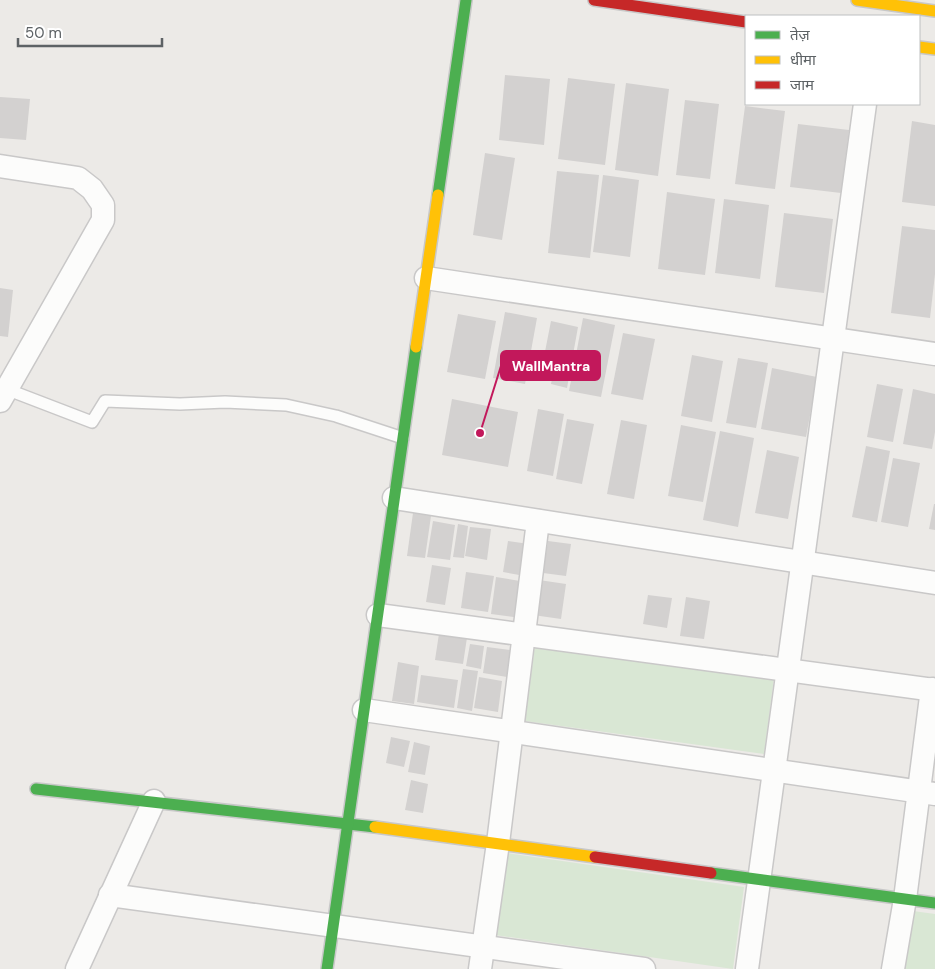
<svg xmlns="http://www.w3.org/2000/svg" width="935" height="969" font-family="'DM Sans','Noto Sans Devanagari',sans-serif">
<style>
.green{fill:#d9e7d4}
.building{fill:#d3d1d0}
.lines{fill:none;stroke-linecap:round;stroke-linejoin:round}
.lane-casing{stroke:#c9c8c8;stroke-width:14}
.street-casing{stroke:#c9c8c8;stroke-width:25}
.fast-casing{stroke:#c8c8c8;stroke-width:14}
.slow-casing{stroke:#c8c8c8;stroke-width:14}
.jam-casing{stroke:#c8c8c8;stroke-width:14}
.lane{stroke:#fcfcfb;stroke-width:11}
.street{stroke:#fcfcfb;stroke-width:22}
.fast{stroke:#4caf50;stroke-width:11}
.slow{stroke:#ffc107;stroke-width:11}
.jam{stroke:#c62828;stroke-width:11}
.leader{fill:none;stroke:#c2185b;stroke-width:2}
.callout-dot{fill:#c2185b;stroke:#fff;stroke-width:2}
.callout{fill:#c2185b;stroke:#c2185b;stroke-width:2}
.callout-label{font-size:14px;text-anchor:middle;font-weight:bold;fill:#fff}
</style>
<rect width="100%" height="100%" fill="#eceae7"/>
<g class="green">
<path d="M535 645 774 678 764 754 525 721Z"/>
<path d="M506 853 744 887 733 969 495 935Z"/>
<path d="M913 911 935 914V969H904Z"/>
</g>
<g class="building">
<path d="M505 75 550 79 544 145 499 140Z"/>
<path d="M568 78 615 84 605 165 558 159Z"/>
<path d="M626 83 669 89 658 176 615 170Z"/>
<path d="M0 97 30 99 26 140 0 138Z"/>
<path d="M685 100 719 104 710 179 676 175Z"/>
<path d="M745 106 785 111 775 189 735 184Z"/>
<path d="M912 121 935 125V206L902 202Z"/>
<path d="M798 124 849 130 841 193 790 187Z"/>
<path d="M485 153 515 158 502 240 473 235Z"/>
<path d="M557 171 599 175 590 258 548 253Z"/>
<path d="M603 175 639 180 630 257 593 252Z"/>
<path d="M667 192 715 199 705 275 658 269Z"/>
<path d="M724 199 769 205 760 279 715 273Z"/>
<path d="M784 213 833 219 824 293 775 287Z"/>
<path d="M902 226 935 230V274L930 318 891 313Z"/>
<path d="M0 288 13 290 8 337 0 336Z"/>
<path d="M505 312 537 318 525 384 493 378Z"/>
<path d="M458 314 496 321 485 379 447 372Z"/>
<path d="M583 318 615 325 601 397 569 391Z"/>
<path d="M551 321 578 327 567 388 551 384 554 369 542 367Z"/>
<path d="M623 333 655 339 643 400 611 394Z"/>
<path d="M692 355 723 361 712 422 681 416Z"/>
<path d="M738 358 768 363 756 428 726 423Z"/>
<path d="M772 368 817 377 806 437 761 429Z"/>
<path d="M877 384 903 389 893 442 867 437Z"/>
<path d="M913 389 935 394V432L932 449 903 444Z"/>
<path d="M452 399 518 412 508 467 442 455Z"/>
<path d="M538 409 564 414 553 476 527 471Z"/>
<path d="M567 419 594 424 582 484 556 479Z"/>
<path d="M621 420 647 425 634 499 607 494Z"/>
<path d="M681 425 716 432 703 502 668 496Z"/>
<path d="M720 431 754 438 738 527 703 520Z"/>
<path d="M866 446 890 451 877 522 852 517Z"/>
<path d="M767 450 799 457 788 519 755 513Z"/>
<path d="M893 458 920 463 908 527 881 522Z"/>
<path d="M934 504H935V530L929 529Z"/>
<path d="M413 513 431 516 425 558 407 556Z"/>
<path d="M433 521 455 525 450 560 427 557Z"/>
<path d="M458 524 468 526 464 558 453 557Z"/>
<path d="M470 527 491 529 487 560 465 556Z"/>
<path d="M508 541 529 544 525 576 503 572Z"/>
<path d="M548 541 571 544 566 576 543 573Z"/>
<path d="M432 565 451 568 445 605 426 602Z"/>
<path d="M466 572 494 576 488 612 461 608Z"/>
<path d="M496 577 526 582 521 618 491 614Z"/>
<path d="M539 580 566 584 561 619 533 615Z"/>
<path d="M648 595 672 598 667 628 643 624Z"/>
<path d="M686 597 710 601 704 639 680 636Z"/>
<path d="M440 627 468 631 463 664 435 660Z"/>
<path d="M470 644 484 646 481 669 466 666Z"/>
<path d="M487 647 510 650 507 677 483 673Z"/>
<path d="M398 662 419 666 414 704 392 701Z"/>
<path d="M463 669 478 671 472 711 457 708Z"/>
<path d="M421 675 458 680 454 708 417 702Z"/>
<path d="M479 677 502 681 498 712 474 708Z"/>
<path d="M391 737 410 741 404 767 386 763Z"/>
<path d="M414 742 430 746 425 775 408 772Z"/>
<path d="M411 780 428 784 423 813 405 810Z"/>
</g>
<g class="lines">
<g class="lane-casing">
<path id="lane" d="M6 389 92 422 105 401 180 404 225 402 286 405 336 416 403 438"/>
</g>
<g class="street-casing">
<g id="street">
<path d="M0 166 78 178 92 189 103 205V220L0 401"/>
<path d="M426 278 935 354"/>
<path d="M394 498 935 583"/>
<path d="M378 615 935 690"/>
<path d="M364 710 935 794"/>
<path d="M110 895 644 969"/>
<path d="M77 969 154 801"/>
<path d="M480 969 498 843 538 521"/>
<path d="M747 969 865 104"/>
<path d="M893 969 905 899 932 689"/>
</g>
</g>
<g class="fast-casing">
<g id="fast">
<path d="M438 195 466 0"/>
<path d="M36 789 375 827"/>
<path d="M711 873 935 903"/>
<path d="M327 969 416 347"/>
</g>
</g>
<g class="slow-casing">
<g id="slow">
<path d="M857 0 935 11"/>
<path d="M919 47 935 49"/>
<path d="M416 347 438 195"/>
<path d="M375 827 595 857"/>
</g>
</g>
<g class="jam-casing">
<g id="jam">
<path d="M594 0 746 22"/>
<path d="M595 857 711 873"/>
</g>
</g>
<use href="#lane" class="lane"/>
<use href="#street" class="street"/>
<use href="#fast" class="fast"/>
<use href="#slow" class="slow"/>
<use href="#jam" class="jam"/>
</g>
<path class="leader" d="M480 433L501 366"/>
<circle class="callout-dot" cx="480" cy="433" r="5"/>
<rect class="callout" x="501" y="351" width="99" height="29" rx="5"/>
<g class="callout-label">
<text x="551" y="371">WallMantra</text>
</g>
<rect x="745" y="15" width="175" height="90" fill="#ffffff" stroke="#bec0c1"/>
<rect x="755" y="31" width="25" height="8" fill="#4caf50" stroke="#bec0c1"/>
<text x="790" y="40" font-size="15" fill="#5d6265">तेज़</text>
<rect x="755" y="56" width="25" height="8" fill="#ffc107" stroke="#bec0c1"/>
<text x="790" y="65" font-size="15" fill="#5d6265">धीमा</text>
<rect x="755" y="81" width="25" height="8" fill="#c62828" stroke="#bec0c1"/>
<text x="790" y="90" font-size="15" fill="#5d6265">जाम</text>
<path d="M18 38v8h144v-8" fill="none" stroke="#5d6265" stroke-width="2.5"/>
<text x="25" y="38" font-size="15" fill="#5d6265" stroke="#ffffff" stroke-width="4" paint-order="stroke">50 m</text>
</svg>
